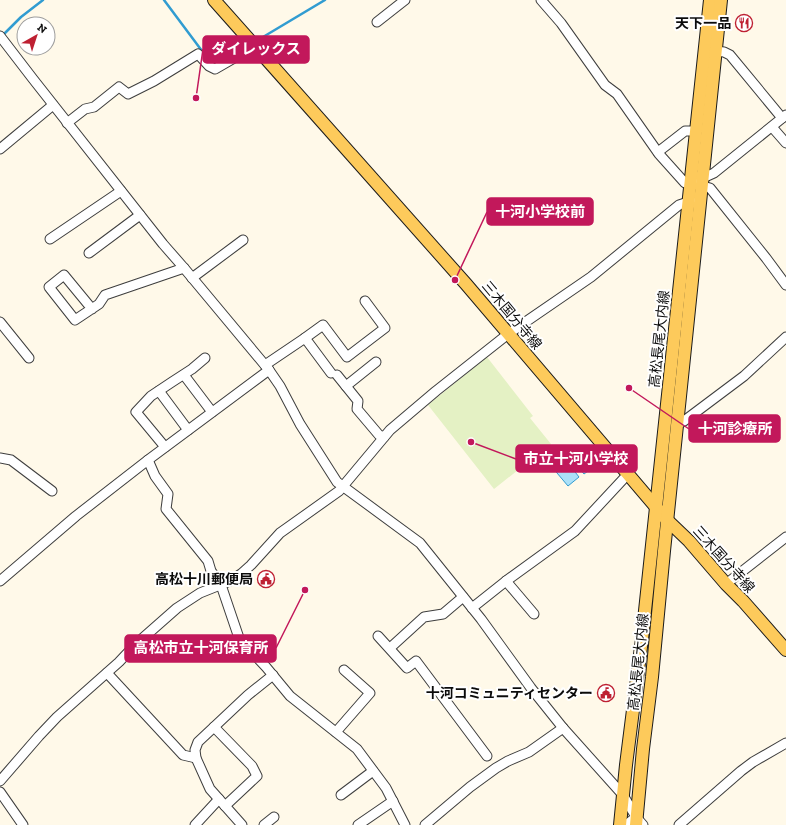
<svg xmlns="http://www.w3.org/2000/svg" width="786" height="825" font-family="'Zilla Slab','Noto Sans JP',serif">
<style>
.pitch{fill:#e4f1c4}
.water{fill:#ace1f8;stroke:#319cd1}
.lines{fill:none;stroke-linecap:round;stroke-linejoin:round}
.stream{stroke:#319cd1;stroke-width:2.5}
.minor-casing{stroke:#3e3e3e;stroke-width:11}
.major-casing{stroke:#1c1c1c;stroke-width:14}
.minor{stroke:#fff;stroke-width:9}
.major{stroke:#fdca5b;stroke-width:12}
.labels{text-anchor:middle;stroke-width:4;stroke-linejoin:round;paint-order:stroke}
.poi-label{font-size:14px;font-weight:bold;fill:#0b0b0b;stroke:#fff;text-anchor:end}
.street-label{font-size:14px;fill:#0b0b0b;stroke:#fff}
.leader{fill:none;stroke:#c2185b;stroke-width:1.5}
.callout-dot{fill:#c2185b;stroke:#fff;stroke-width:1.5}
.callout{fill:#c2185b;stroke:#c2185b;stroke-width:1.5}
.callout-label{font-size:15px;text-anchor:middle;font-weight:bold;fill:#fff}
</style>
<rect width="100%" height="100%" fill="#fff9e9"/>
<path class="pitch" d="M487 357 533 416 530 418 551 444 494 489 428 405Z"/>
<g class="water">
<path d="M558 450 579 477 568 486 546 460Z"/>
<path d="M579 460 588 471 584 474 575 463Z"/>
</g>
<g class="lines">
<g class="stream">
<path d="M164 0 208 59"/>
<path d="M3 35 21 17 43 0"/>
<path d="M263 37 325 0"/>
</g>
<g class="minor-casing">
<g id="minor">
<path d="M541 0 561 23 605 85 617 94 659 154 685 183H691L710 188 766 258 786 285"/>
<path d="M377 22 405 0"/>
<path d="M0 36 33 79 163 244 184 268 269 370 280 386 300 424 337 482 420 543 481 619 531 688 563 728 623 795 636 817 643 825"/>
<path d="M716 51 724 52 730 55 782 118"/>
<path d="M67 123 85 109 94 107 119 87 128 94 154 81 198 54 209 66 215 69 255 46"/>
<path d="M772 127 786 143"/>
<path d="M0 149 53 105"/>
<path d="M658 152 685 131H696"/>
<path d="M697 177 703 178 714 173 786 115"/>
<path d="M50 239 121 191"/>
<path d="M89 253 140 215"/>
<path d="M192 278 243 240"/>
<path d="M92 309 64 275 49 287 75 320 99 304 105 295 184 268"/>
<path d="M0 322 29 358"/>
<path d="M265 365 305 338"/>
<path d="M331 373 305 338 323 325 347 357 385 328 365 301"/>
<path d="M184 375 212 412"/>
<path d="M337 375 358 401 357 409 379 435 384 437"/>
<path d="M346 386 376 362"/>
<path d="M159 391 188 430"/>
<path d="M678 424 684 421 744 376 786 337"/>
<path d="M165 447 136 412 151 396 172 382 192 369 205 358"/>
<path d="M0 458 11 460 52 491"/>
<path d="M148 460 155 476 168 494 166 509 208 561 211 571 221 585 239 638 266 667 290 696 357 749 386 788 405 825"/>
<path d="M0 581 76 516 148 460 269 370"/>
<path d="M506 581 534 614"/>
<path d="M726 584 786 537"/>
<path d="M472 608 506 581 575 531 628 474"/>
<path d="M378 636 407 668 416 661 487 756"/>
<path d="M390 648 424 617 443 614 463 597"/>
<path d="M107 673 183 755 196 758"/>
<path d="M214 727 252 766 257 776 225 806"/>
<path d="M336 732 370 693 344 670"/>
<path d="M0 781 39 736 57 717 119 662 135 645 177 608 200 593 230 581 241 574 251 565 280 533 339 491 390 430 436 391 508 334 591 277 679 205 688 202H694"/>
<path d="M0 792 23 825"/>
<path d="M341 795 373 771"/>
<path d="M195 825 219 799"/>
<path d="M242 825 210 789 196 758 195 750 198 742 214 727 248 695 273 675"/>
<path d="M264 825 274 817"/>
<path d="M358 825 393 801"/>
<path d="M425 825 470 787 496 768 508 761 529 752 563 728"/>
<path d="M626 825 636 817"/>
<path d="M679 825 741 771 753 762 786 743"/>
</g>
</g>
<g class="major-casing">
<g id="major">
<path d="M214 0 466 284 667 520 689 541 726 584 743 601 786 650"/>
<path d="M620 825 626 765 642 639 710 0"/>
<path d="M636 825 643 749 652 677 664 551 721 0"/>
</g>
</g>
<use href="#minor" class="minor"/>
<use href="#major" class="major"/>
</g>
<defs>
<g id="restaurant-ring" transform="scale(0.9)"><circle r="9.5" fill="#fff" stroke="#be2032" stroke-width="1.5"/><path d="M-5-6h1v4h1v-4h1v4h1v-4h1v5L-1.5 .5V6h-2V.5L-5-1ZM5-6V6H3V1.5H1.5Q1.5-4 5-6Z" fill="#be2032"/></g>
<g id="civic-ring" transform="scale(0.9)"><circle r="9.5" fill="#fff" stroke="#be2032" stroke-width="1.5"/><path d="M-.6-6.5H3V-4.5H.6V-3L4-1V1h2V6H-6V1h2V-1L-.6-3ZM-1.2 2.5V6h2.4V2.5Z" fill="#be2032"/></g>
</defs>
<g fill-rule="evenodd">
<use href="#restaurant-ring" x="744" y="23"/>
<use href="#civic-ring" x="266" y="579"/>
<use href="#civic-ring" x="606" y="693"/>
</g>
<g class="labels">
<g class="poi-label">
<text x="731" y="28">天下一品</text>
<text x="253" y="584">高松十川郵便局</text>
<text x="593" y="698">十河コミュニティセンター</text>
</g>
<g class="street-label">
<text transform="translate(512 315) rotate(50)" y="5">三木国分寺線</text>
<text transform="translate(659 339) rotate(-84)" y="5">高松長尾大内線</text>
<text transform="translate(724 559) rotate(48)" y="5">三木国分寺線</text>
<text transform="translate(638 662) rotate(-84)" y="5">高松長尾大内線</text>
</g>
</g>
<path class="leader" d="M196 98L203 49M455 280L487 212M629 388L689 429M471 442L516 459M305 590L276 648"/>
<g class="callout-dot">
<circle cx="196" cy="98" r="4"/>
<circle cx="455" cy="280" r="4"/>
<circle cx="629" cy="388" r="4"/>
<circle cx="471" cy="442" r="4"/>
<circle cx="305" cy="590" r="4"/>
</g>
<g class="callout">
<rect x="203" y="36" width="106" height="27" rx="4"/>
<rect x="487" y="198" width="106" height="27" rx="4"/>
<rect x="689" y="415" width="91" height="27" rx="4"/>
<rect x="516" y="445" width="121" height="27" rx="4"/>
<rect x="125" y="635" width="151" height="27" rx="4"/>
</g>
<g class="callout-label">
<text x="256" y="54">ダイレックス</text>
<text x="540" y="217">十河小学校前</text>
<text x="735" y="434">十河診療所</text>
<text x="576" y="464">市立十河小学校</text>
<text x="201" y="653">高松市立十河保育所</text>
</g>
<g transform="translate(36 36) rotate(39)"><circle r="19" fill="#ffffff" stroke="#9d9d9d"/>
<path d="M0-3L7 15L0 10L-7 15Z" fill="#be2032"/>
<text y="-6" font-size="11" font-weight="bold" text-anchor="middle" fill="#0b0b0b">N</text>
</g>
</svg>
